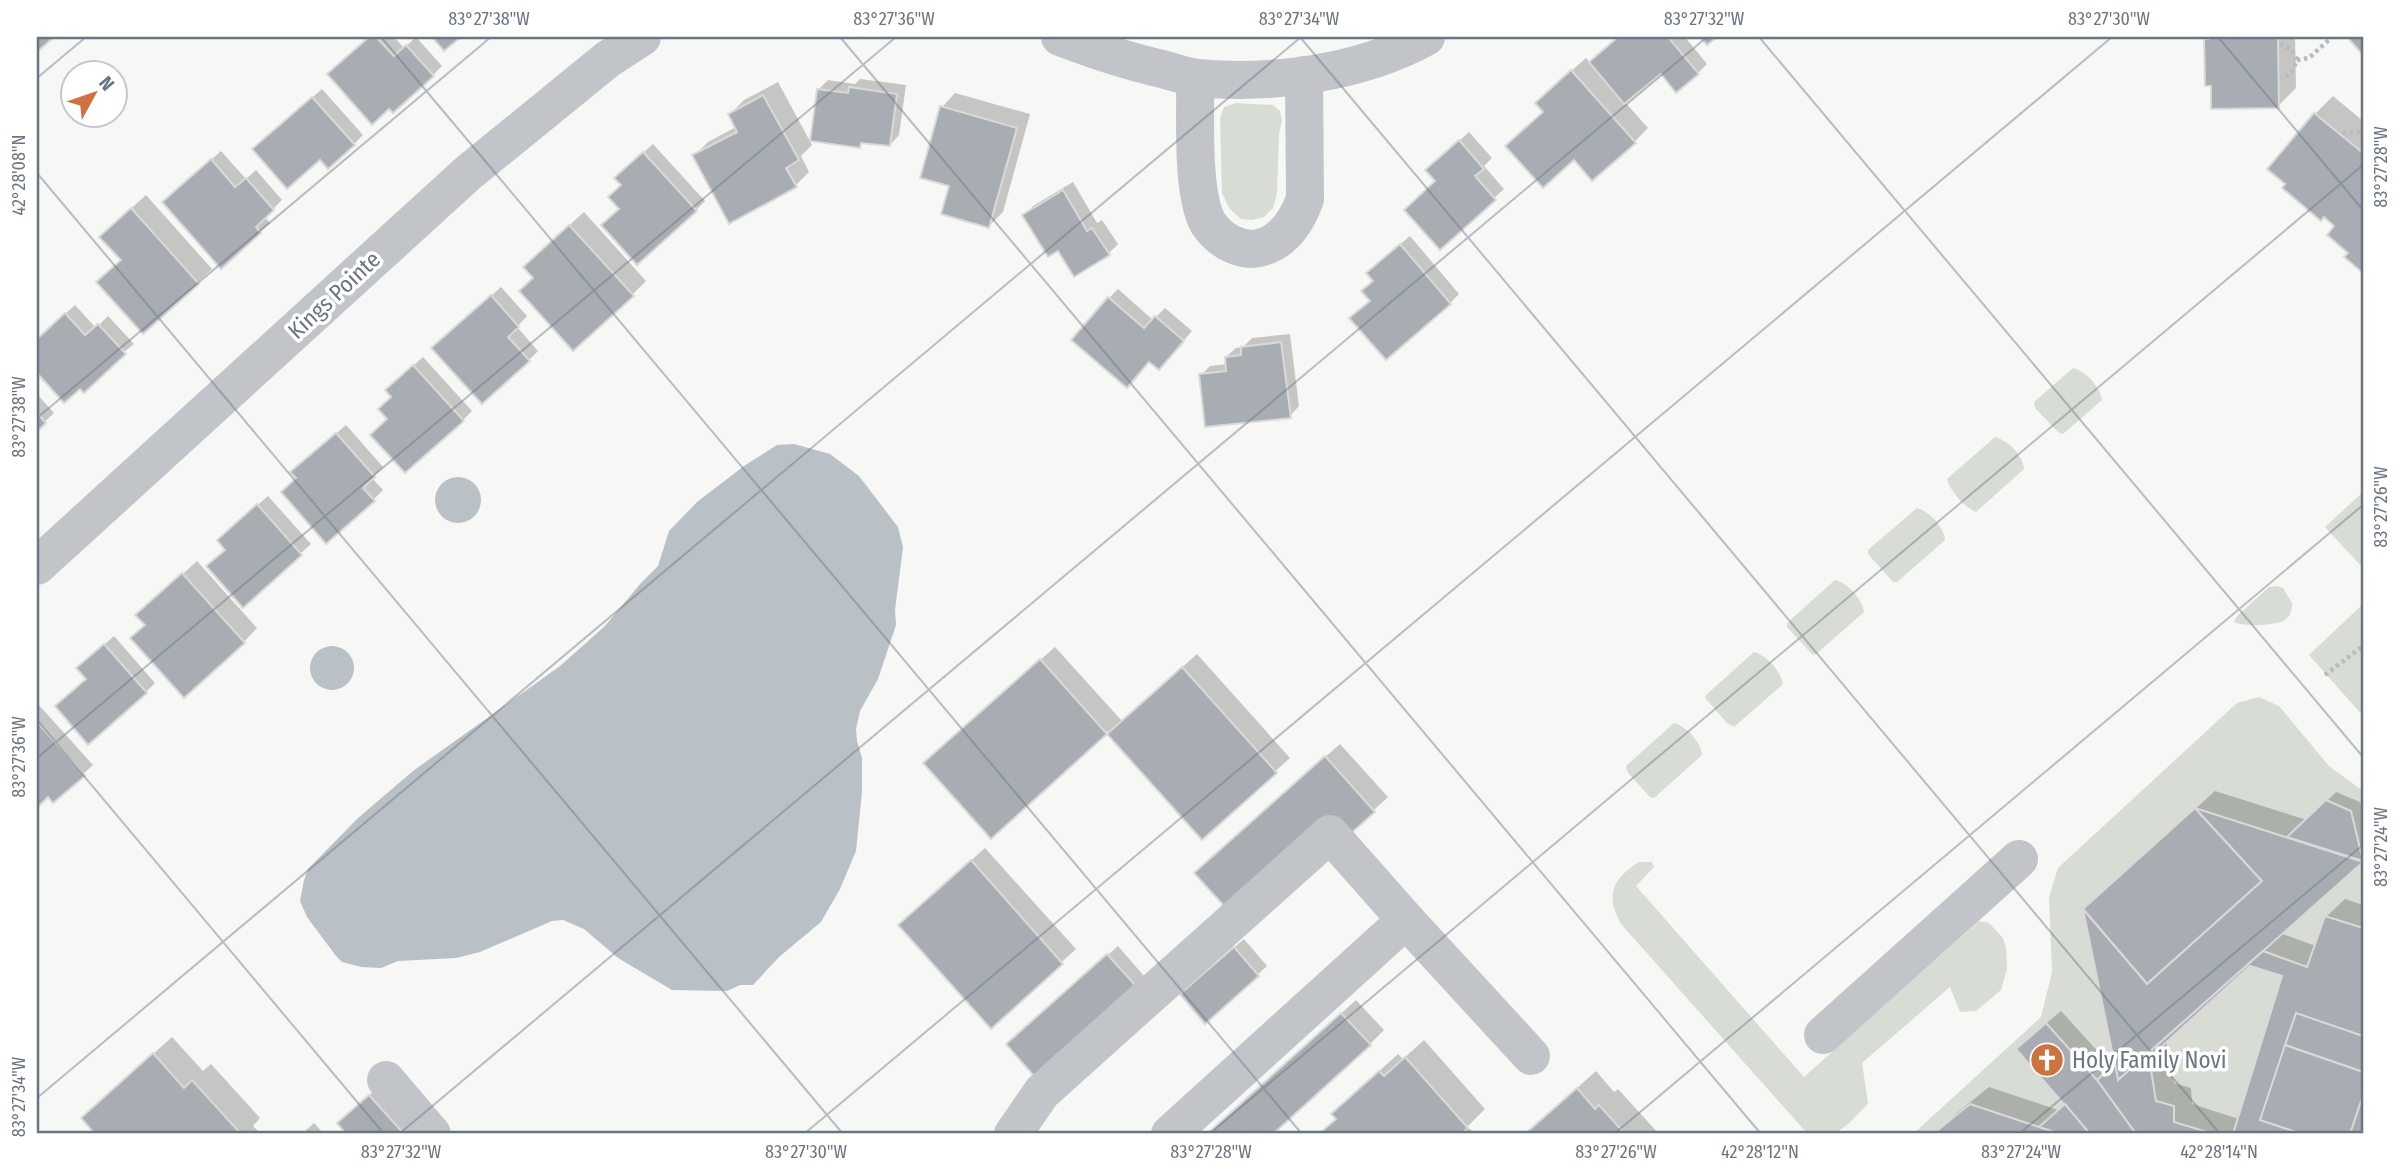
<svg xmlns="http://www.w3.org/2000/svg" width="2400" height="1171" font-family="'Fira Sans Condensed',sans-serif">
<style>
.green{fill:#d7dcd5}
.water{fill:#b9c1c7}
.shadow{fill:#0003;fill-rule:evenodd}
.building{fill:#a7adb3;stroke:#d9d9d8;stroke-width:2}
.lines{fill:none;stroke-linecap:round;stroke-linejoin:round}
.path{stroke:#b9bbbe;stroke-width:4.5;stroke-dasharray:3.5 3.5;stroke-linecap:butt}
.minor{stroke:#c1c4c8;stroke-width:38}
.ticks{fill:none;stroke:#6a7582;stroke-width:2;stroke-opacity:0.45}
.labels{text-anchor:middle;stroke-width:7;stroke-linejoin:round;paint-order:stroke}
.street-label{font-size:23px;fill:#6a7582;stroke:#fff}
.poi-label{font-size:23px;fill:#6a7582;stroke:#fff;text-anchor:start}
.neatline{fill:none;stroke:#6a7582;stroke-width:2.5}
.ticks-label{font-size:18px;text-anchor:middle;fill:#6a7582}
</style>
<rect width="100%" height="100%" fill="#f7f7f5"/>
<g class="green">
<path d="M1236 103 1273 105 1280 111 1282 121 1279 133 1277 194 1273 208 1264 217 1252 220 1241 219 1229 208 1222 193 1220 118 1224 107Z"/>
<path d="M2073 368C2086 371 2100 387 2102 400L2063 434 2059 433 2036 409 2034 402Z"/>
<path d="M1995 437C2008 440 2023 456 2024 469L1976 512C1964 507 1950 491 1947 479Z"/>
<path d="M2363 492V568L2325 527Z"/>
<path d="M1917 508C1929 511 1944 527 1945 540L1897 582H1893L1868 554V550Z"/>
<path d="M1835 580C1848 583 1862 599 1864 612L1815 655 1812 654 1787 627V623Z"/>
<path d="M2276 586 2283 588 2292 603C2292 609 2291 615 2286 619 2279 626 2243 627 2234 622L2237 616 2269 587Z"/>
<path d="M2363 604V716L2309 655Z"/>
<path d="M1754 652C1766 655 1781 671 1783 684L1734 727 1727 723 1705 698 1706 695Z"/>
<path d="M2259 697 2279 706 2329 766 2363 791V1134H1913L2041 1017 2052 972 2049 897 2058 868 2237 703Z"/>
<path d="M1674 723C1686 726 1701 742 1702 755L1654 798 1650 797 1628 773 1626 766Z"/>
<path d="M1639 862H1652L1654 867 1636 886 1804 1077 1979 921 1989 923 2003 938 2006 948 2007 969 2001 990 1976 1011 1960 1012 1950 987 1862 1063 1868 1103C1851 1122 1834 1144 1806 1132L1621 924C1605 895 1612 879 1639 862Z"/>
</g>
<g class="water">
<path d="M794 444 830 454 859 476 898 527 903 547 895 610 896 625 878 679 860 711 856 729 857 741 862 758V792L856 851 840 889 821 922 779 957 753 985H740L727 991 672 990 618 958 584 929 563 920 552 921 480 952 456 958 398 961 381 968 361 967 342 962 336 956 307 917 300 901 304 880 308 869 358 818 413 771 560 666 605 626 641 583 658 566 669 531 697 502 744 466 777 445Z"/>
<circle cx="458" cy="500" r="23"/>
<circle cx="332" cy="668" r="22"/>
</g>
<g class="shadow">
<path d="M370 37H394L404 48 416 37 442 66 433 75 338 65Z"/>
<path d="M1619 37H1685L1707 64 1698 73 1661 71 1624 101 1648 128 1634 142 1545 111 1551 89 1586 58 1590 63Z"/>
<path d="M2208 37H2295L2296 88 2278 106 2213 85 2206 39Z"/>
<path d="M860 79 906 85 899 135 890 145 864 141 859 146 819 89 828 80 855 84Z"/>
<path d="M778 82 812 145 801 156 809 172 795 186 694 156 708 142 736 127 730 114 744 100Z"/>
<path d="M322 89 363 135 354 144 320 158 264 140Z"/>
<path d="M955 93 1030 114 1003 212 989 226 951 185 942 107Z"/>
<path d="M2333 96 2363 121V271L2347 257 2350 253 2337 225 2269 169 2315 114Z"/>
<path d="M1469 132 1492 158 1484 166 1504 189 1440 247 1437 161Z"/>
<path d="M653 144 705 201 696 210 621 208 626 168Z"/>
<path d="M221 151 246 179 256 170 282 200 265 217 270 223 221 266 174 193Z"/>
<path d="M1073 182 1097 223 1102 220 1118 244 1108 254 1058 249 1024 216 1033 206Z"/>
<path d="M146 195 212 269 143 332 123 260 115 223Z"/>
<path d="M584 212 646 281 632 295 535 278 539 253Z"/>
<path d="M1410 236 1459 294 1450 303 1371 300 1377 264Z"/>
<path d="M501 287 527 316 517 327 538 351 529 360 443 339Z"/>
<path d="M1118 289 1153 320 1165 308 1192 331 1168 359 1109 298Z"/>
<path d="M75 305 96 328 108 316 134 344 64 400 37 370V340Z"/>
<path d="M1290 334 1299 406 1290 416 1201 375 1210 366 1227 364 1226 357 1236 348 1243 347 1252 338Z"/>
<path d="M423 357 472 411 463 420 389 419 396 381Z"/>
<path d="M37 394 54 413 37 429Z"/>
<path d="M346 425 383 467 372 478 383 490 373 500 298 478 302 463Z"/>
<path d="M268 496 311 544 243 606 227 549 228 531Z"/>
<path d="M197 561 257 628 244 642 146 625 152 602Z"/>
<path d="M114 636 155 683 146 692 87 679 88 659Z"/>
<path d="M1055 647 1122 721 1197 654 1290 758 1202 837 1107 731 991 836 940 749Z"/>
<path d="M37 703 93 765 83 774 48 795 37 805Z"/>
<path d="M1340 744 1388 797 1348 834 1210 859Z"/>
<path d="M2215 791 2307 820 2336 792 2360 802 2363 814V860L2280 933 2316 946 2326 917 2345 899 2363 905V1134H1940V1130L1958 1112 1989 1087 2058 1110 2065 1104 2032 1035 2061 1011 2112 1067 2116 1063 2085 909ZM2250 964 2284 974 2239 1119 2192 1104 2191 1088 2174 1083 2166 1040Z"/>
<path d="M985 848 1076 949 991 1027 914 911Z"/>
<path d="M1244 939 1267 966 1205 1021 1191 985Z"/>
<path d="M1118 946 1144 976 1134 985 1018 1034Z"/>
<path d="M1356 1000 1384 1030 1370 1044 1270 1134H1208Z"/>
<path d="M172 1037 203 1071 211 1064 260 1118 253 1126 261 1134H98L83 1118Z"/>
<path d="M1424 1040 1485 1109 1467 1127 1472 1131 1468 1134H1320L1337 1118 1351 1097 1398 1054 1403 1059Z"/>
<path d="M1596 1071 1614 1092 1618 1089 1659 1134H1526Z"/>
<path d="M384 1082 430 1134H349L339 1123Z"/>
<path d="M314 1123 324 1134H302Z"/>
</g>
<g class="building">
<path d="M37 37H54L37 52Z"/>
<path d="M369 37H376L394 56 406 45 434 76 393 113 389 109 372 125 327 74Z"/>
<path d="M432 37H461L444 51Z"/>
<path d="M1618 37H1668L1699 74 1676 93 1661 74 1624 104 1589 62Z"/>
<path d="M1700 37H1717L1707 45Z"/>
<path d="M2208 37H2278L2279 108 2211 109V86H2205L2204 39H2208Z"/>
<path d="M2347 37H2363V55Z"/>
<path d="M1571 70 1636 143 1592 181 1574 160 1543 188 1505 146 1543 112 1535 103Z"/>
<path d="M849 87 897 94 890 146 861 143 860 148 810 141 817 89 848 93Z"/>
<path d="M763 95 799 160 786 168 797 187 729 224 692 155 737 132 728 114Z"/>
<path d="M312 97 355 145 328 169 320 160 287 189 252 149Z"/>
<path d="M940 106 1017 128 989 228 941 214 949 186 920 178Z"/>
<path d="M2314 113 2363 153V273L2344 257 2348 253 2327 235 2334 226 2324 217 2321 221 2282 188 2285 184 2267 169Z"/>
<path d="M1459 140 1484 169 1475 176 1496 200 1440 250 1404 210 1435 181 1425 170Z"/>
<path d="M643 152 697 211 637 265 601 225 619 209 608 197 621 185 614 178Z"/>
<path d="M211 159 235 187 246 178 274 210 256 227 261 233 221 269 162 202Z"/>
<path d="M1063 190 1087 231 1092 228 1110 255 1074 277 1058 251 1048 257 1022 215Z"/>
<path d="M131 208 199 284 143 334 96 282 121 260 99 237Z"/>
<path d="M569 225 634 296 573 351 519 291 533 278 523 267Z"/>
<path d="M1400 244 1451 304 1386 360 1349 318 1370 301 1361 291 1373 281 1366 273Z"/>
<path d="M491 295 519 327 508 337 530 361 482 404 431 348Z"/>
<path d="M1108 297 1144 328 1155 316 1184 341 1159 370 1149 362 1127 388 1071 340Z"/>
<path d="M65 313 85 335 98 324 126 354 84 393 80 389 64 403 37 373V339Z"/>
<path d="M1281 342 1291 418 1205 427 1199 374 1226 371 1225 357 1241 355V347Z"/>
<path d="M413 365 464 421 405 473 370 435 387 419 378 409 391 397 385 390Z"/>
<path d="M37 413 46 423 37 432Z"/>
<path d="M336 433 375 477 363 488 375 501 326 544 281 492 296 478 290 472Z"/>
<path d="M257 504 302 555 243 608 206 566 225 550 217 540Z"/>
<path d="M182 573 245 643 184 698 130 638 145 625 135 615Z"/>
<path d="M104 644 147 693 88 745 55 706 86 679 76 668Z"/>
<path d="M1040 659 1107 734 991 839 923 763Z"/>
<path d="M1182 667 1277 773 1202 840 1107 734Z"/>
<path d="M37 722 85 776 53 803 48 797 37 808Z"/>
<path d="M1325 756 1375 812 1348 836 1226 908 1194 873Z"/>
<path d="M2326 800 2351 811 2363 861 2287 837Z"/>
<path d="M2195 808 2262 881 2147 984 2083 909Z"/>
<path d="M2195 808 2363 862 2118 1080 2083 909 2147 984 2262 881Z"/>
<path d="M971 860 1063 964 991 1029 898 925Z"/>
<path d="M2325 916 2363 928V1134H2233L2282 976 2250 966 2149 1058 2156 1101 2174 1106V1122L2214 1134H2136L2097 1080 2115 1063 2118 1080 2263 951 2307 967Z"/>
<path d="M1234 947 1259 976 1205 1024 1180 994Z"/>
<path d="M1107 954 1136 986 1034 1076 1006 1044Z"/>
<path d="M1341 1013 1371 1045 1273 1134H1207Z"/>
<path d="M2296 1013 2363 1036V1072L2285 1045Z"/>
<path d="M2046 1023 2097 1080 2136 1134H2090L2016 1049Z"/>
<path d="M2285 1045 2363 1072V1095L2350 1134H2302L2260 1120Z"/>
<path d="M153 1053 184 1088 192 1080 241 1134H95L81 1118Z"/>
<path d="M1405 1057 1468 1128 1461 1134H1319L1336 1119 1331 1114 1379 1071 1384 1076Z"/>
<path d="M1577 1088 1595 1109 1599 1105 1625 1134H1525Z"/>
<path d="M369 1095 404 1134H346L337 1123Z"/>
<path d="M1970 1104 2039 1127 2061 1134H1939L1938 1130Z"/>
<path d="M2065 1104 2090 1134H2061L2039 1127Z"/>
</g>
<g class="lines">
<g class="path">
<path d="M2280 44 2291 49 2297 60 2291 74 2281 78"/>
<path d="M2297 60 2309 58 2332 37"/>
<path d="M2343 133 2363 132"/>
<path d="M2325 675 2363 646"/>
</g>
<g class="minor">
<path d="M1060 37C1094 50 1127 61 1162 69 1174 72 1186 77 1198 78 1271 85 1361 73 1426 37"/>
<path d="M1195 78C1196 114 1191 193 1208 223 1214 232 1223 240 1232 244 1240 248 1250 250 1259 248 1284 242 1297 221 1305 199L1304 75"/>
<path d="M37 566 468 173 608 59 642 37"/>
<path d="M1823 1035 2019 859"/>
<path d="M386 1080 432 1134"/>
<path d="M1013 1134 1042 1092 1330 834 1406 920"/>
<path d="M1170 1134 1406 920 1531 1056"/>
</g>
</g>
<path class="ticks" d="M381 37 1302 1134M840 37 1761 1134M1300 37 2220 1134M1759 37 2363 757M2218 37 2363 210M37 78 86 37M37 173 843 1134M37 418 491 37M37 720 384 1134M37 758 896 37M37 1098 1301 37M399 1134 1707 37M804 1134 2112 37M1209 1134 2363 165M1614 1134 2363 505M2019 1134 2363 845"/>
<defs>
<g id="church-disc" transform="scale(1.75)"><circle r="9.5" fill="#ce723e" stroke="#fff"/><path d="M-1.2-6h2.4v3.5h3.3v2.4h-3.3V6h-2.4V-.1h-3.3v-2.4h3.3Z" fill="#fff"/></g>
</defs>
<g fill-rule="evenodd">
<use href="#church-disc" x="2047" y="1060"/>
</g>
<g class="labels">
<g class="street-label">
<text transform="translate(334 295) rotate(-43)" y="8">Kings Pointe</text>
</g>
<g class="poi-label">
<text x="2072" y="1068">Holy Family Novi</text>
</g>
</g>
<rect width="2400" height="1171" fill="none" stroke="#ffffff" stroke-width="77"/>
<g transform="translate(94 94) rotate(50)"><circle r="33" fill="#ffffff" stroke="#c3c8cd" stroke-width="2"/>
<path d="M0-5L12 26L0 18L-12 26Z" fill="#ce723e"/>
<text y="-10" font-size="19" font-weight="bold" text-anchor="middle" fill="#6a7582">N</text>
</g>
<rect x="38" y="38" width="2324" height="1094" class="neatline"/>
<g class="ticks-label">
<text x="489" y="25">83°27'38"W</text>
<text x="894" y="25">83°27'36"W</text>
<text x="1299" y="25">83°27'34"W</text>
<text x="1704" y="25">83°27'32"W</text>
<text x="2109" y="25">83°27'30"W</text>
<text transform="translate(2381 167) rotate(-90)" y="6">83°27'28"W</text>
<text transform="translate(19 175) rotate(-90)" y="6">42°28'08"N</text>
<text transform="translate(19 417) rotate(-90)" y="6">83°27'38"W</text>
<text transform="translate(2381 507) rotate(-90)" y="6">83°27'26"W</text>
<text transform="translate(19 757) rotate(-90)" y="6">83°27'36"W</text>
<text transform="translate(2381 847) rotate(-90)" y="6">83°27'24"W</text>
<text transform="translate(19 1097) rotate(-90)" y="6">83°27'34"W</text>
<text x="401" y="1158">83°27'32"W</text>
<text x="806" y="1158">83°27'30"W</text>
<text x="1211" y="1158">83°27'28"W</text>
<text x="1616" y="1158">83°27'26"W</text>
<text x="1760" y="1158">42°28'12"N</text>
<text x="2021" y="1158">83°27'24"W</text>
<text x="2219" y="1158">42°28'14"N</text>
</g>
</svg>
